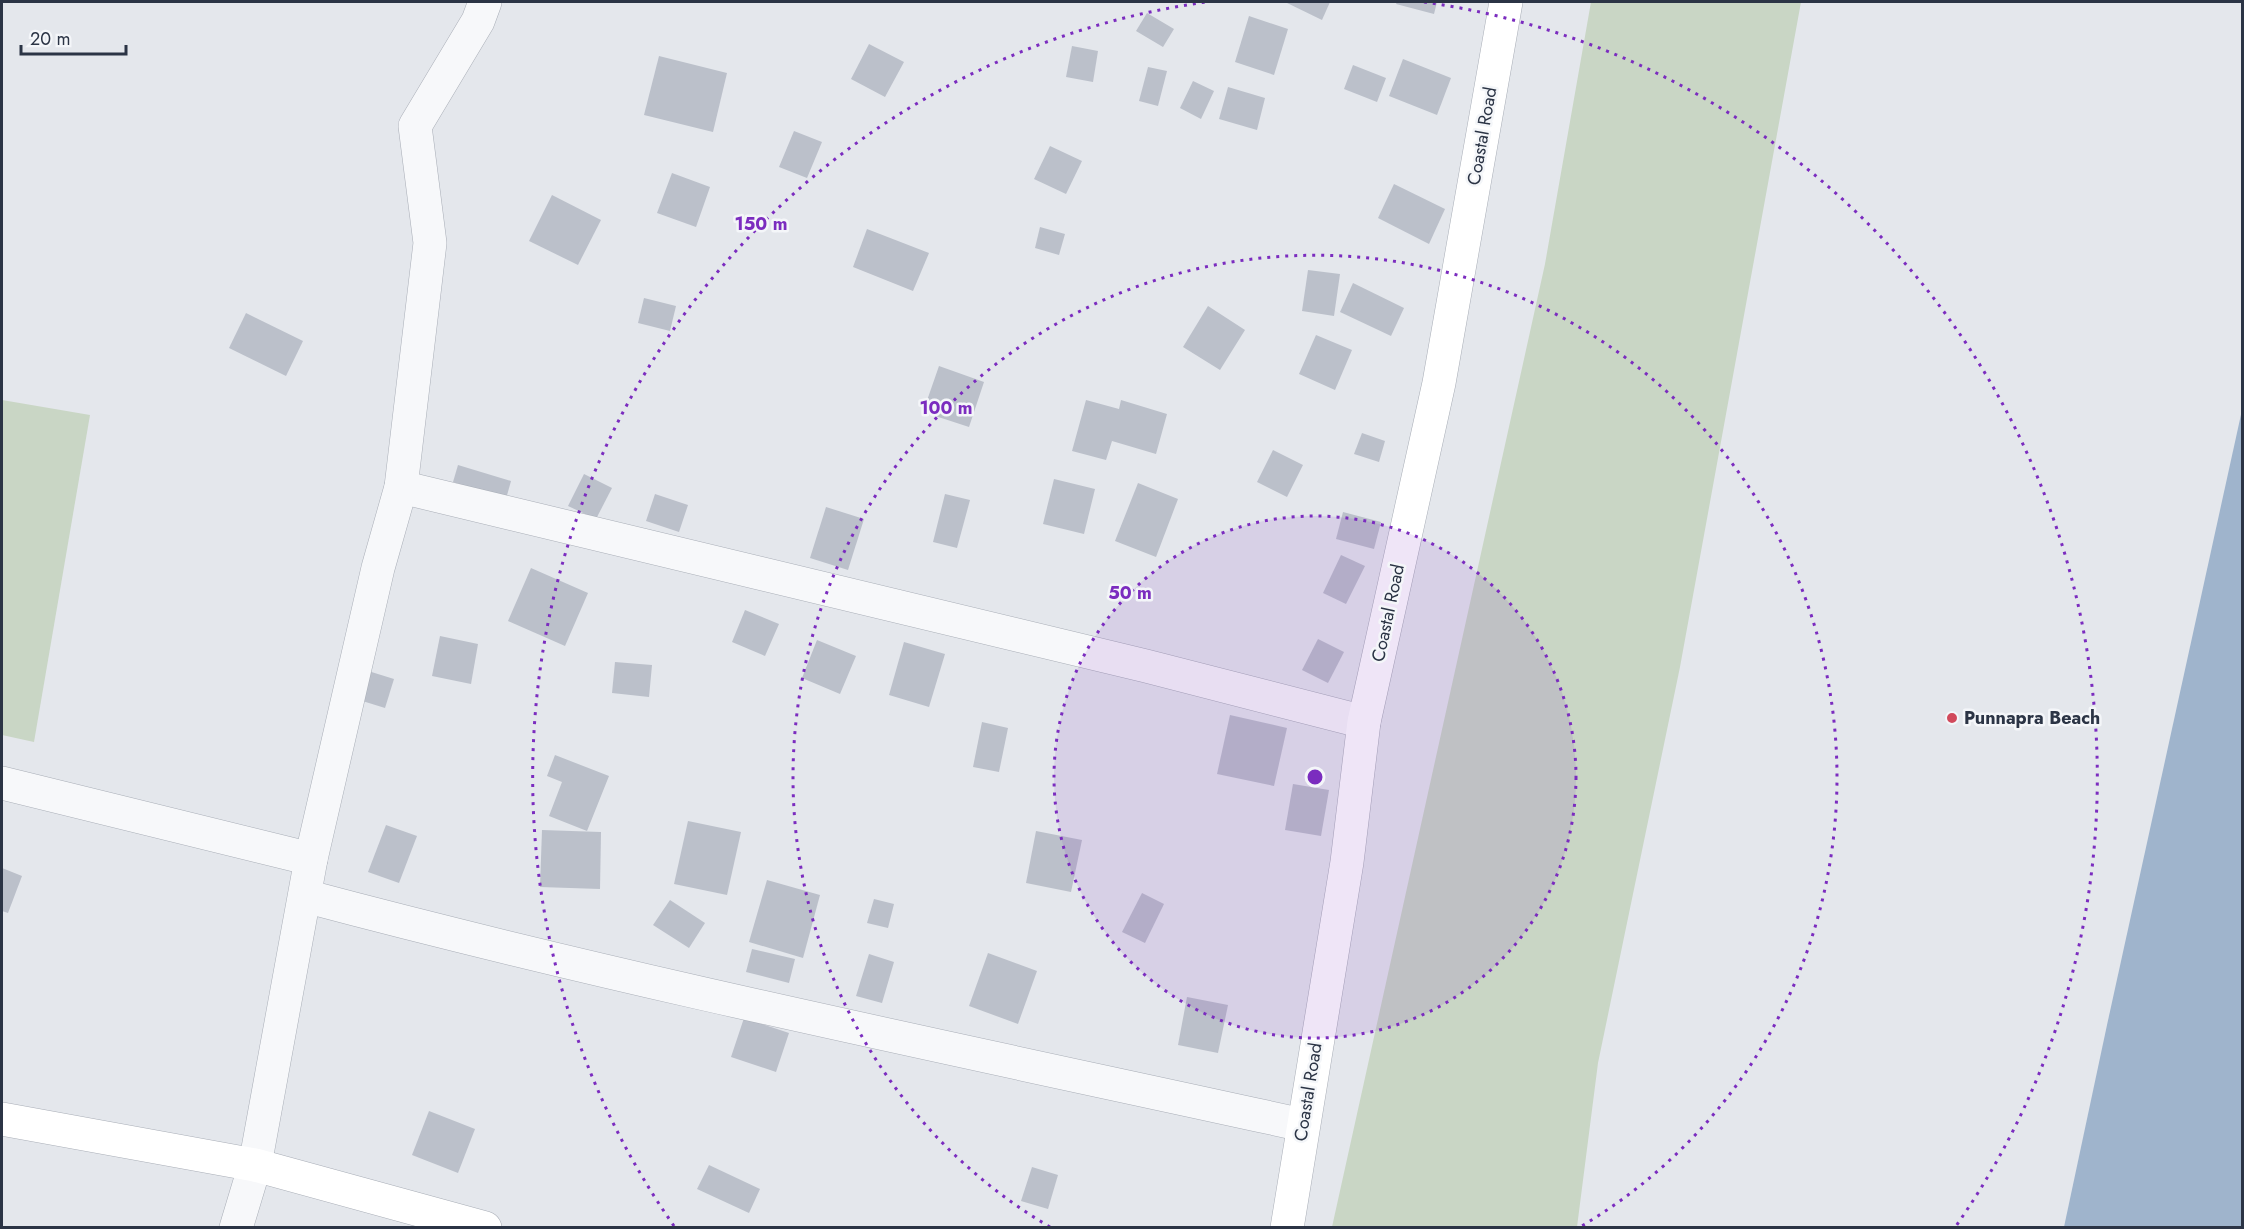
<svg xmlns="http://www.w3.org/2000/svg" width="2244" height="1229" font-family="Jost,sans-serif">
<style>
.green{fill:#c9d6c5}
.water{fill:#9fb4cc}
.building{fill:#bbc0ca}
.lines{fill:none;stroke-linecap:round;stroke-linejoin:round}
.street-casing{stroke:#a9aeb7;stroke-width:34}
.secondary-casing{stroke:#a9aeb7;stroke-width:34}
.street{stroke:#f7f8fa;stroke-width:33}
.secondary{stroke:#fff;stroke-width:33}
.ring{fill:none;stroke:#7b2cbf;stroke-width:3;stroke-dasharray:3 6}
.poi-dot{fill:#d1495b;stroke:#f4f6f9;stroke-width:2}
.labels{text-anchor:middle;stroke-width:5;stroke-linejoin:round;paint-order:stroke}
.street-label{font-size:18px;fill:#2b3445;stroke:#f4f6f9}
.poi-label{font-size:18px;font-weight:bold;fill:#2b3445;stroke:#f4f6f9;text-anchor:start}
.centre{fill:#7b2cbf;stroke:#f4f6f9;stroke-width:3}
.ring-label{font-size:18px;text-anchor:middle;font-weight:bold;fill:#7b2cbf;stroke:#f4f6f9;stroke-width:5;stroke-linejoin:round;paint-order:stroke}
</style>
<rect width="100%" height="100%" fill="#e4e7ec"/>
<g class="green">
<path d="M1591 2H1801L1680 667 1598 1063 1577 1227H1332L1545 264Z"/>
<path d="M2 400 90 415 34 742 2 735Z"/>
</g>
<path class="water" d="M2242 410V1227H2064L2107 1025Z"/>
<g class="building">
<path d="M1285 2H1330L1322 20Z"/>
<path d="M1397 2H1437L1434 14 1396 4Z"/>
<path d="M1147 13 1174 29 1163 47 1136 31Z"/>
<path d="M1249 16 1288 29 1274 75 1235 62Z"/>
<path d="M869 44 904 62 885 97 851 79Z"/>
<path d="M1072 46 1098 51 1093 82 1066 77Z"/>
<path d="M659 56 727 73 713 132 644 115Z"/>
<path d="M1403 59 1451 78 1437 115 1389 96Z"/>
<path d="M1353 65 1386 78 1377 102 1344 89Z"/>
<path d="M1148 67 1167 71 1158 106 1139 101Z"/>
<path d="M1193 81 1214 91 1201 119 1180 108Z"/>
<path d="M1228 87 1265 98 1257 130 1219 119Z"/>
<path d="M794 131 822 142 807 178 779 167Z"/>
<path d="M1050 146 1082 161 1066 194 1034 179Z"/>
<path d="M672 173 710 187 696 227 657 213Z"/>
<path d="M1394 184 1445 209 1429 244 1378 218Z"/>
<path d="M552 195 601 220 578 265 529 241Z"/>
<path d="M1040 227 1065 234 1059 255 1035 248Z"/>
<path d="M867 229 929 253 913 291 853 267Z"/>
<path d="M1308 270 1340 274 1334 316 1302 311Z"/>
<path d="M1353 283 1404 308 1391 336 1340 312Z"/>
<path d="M644 298 676 306 670 331 638 323Z"/>
<path d="M1208 306 1245 330 1220 370 1183 347Z"/>
<path d="M246 313 303 341 286 376 229 348Z"/>
<path d="M1316 335 1352 350 1335 390 1299 374Z"/>
<path d="M939 366 984 382 969 427 923 412Z"/>
<path d="M1086 400 1119 409 1121 400 1167 414 1156 454 1112 441 1106 460 1072 451Z"/>
<path d="M1362 433 1385 441 1379 462 1354 454Z"/>
<path d="M1273 450 1303 465 1287 497 1257 482Z"/>
<path d="M458 465 511 481 506 499 453 482Z"/>
<path d="M584 474 612 488 596 519 568 506Z"/>
<path d="M1054 479 1095 489 1084 534 1043 524Z"/>
<path d="M1138 483 1178 499 1156 557 1115 541Z"/>
<path d="M655 494 688 505 679 532 646 521Z"/>
<path d="M945 494 970 500 957 548 933 542Z"/>
<path d="M826 507 864 519 848 570 810 558Z"/>
<path d="M1343 512 1381 522 1374 549 1336 539Z"/>
<path d="M1341 555 1365 566 1346 604 1323 593Z"/>
<path d="M531 568 588 593 565 646 508 621Z"/>
<path d="M745 610 779 624 765 656 732 642Z"/>
<path d="M440 636 478 644 471 684 432 676Z"/>
<path d="M1318 639 1344 652 1328 683 1302 670Z"/>
<path d="M817 640 856 656 840 694 802 678Z"/>
<path d="M904 642 945 654 929 707 889 695Z"/>
<path d="M615 662 652 665 649 697 612 693Z"/>
<path d="M365 670 394 679 385 708 356 699Z"/>
<path d="M1230 715 1287 728 1274 786 1217 774Z"/>
<path d="M982 722 1008 728 999 772 973 767Z"/>
<path d="M555 755 609 776 587 831 549 816 562 782 547 776Z"/>
<path d="M1293 784 1329 790 1321 836 1285 830Z"/>
<path d="M688 821 741 832 727 895 674 884Z"/>
<path d="M386 825 417 836 399 883 368 872Z"/>
<path d="M542 830 601 832 600 889 540 887Z"/>
<path d="M1036 831 1082 840 1071 892 1026 883Z"/>
<path d="M2 868 22 876 8 913 2 911Z"/>
<path d="M767 880 820 895 803 958 749 942Z"/>
<path d="M1142 893 1164 904 1145 943 1122 932Z"/>
<path d="M874 899 894 904 888 928 867 923Z"/>
<path d="M670 900 705 923 689 948 653 925Z"/>
<path d="M752 949 795 959 789 983 746 972Z"/>
<path d="M988 953 1037 971 1018 1024 969 1006Z"/>
<path d="M869 954 894 962 882 1003 856 996Z"/>
<path d="M1187 997 1228 1005 1218 1053 1178 1045Z"/>
<path d="M744 1018 789 1033 776 1072 731 1057Z"/>
<path d="M429 1111 475 1129 458 1173 412 1155Z"/>
<path d="M709 1165 760 1189 749 1213 697 1189Z"/>
<path d="M1032 1167 1058 1175 1048 1209 1021 1201Z"/>
</g>
<g class="lines">
<g class="street-casing">
<g id="street">
<path d="M401 487 1146 666 1364 722"/>
<path d="M2 783 311 859"/>
<path d="M305 896C635 984 970 1052 1303 1125"/>
<path d="M236 1228 255 1165 311 859 378 568 401 487 430 243 415 126 478 21 485 2"/>
</g>
</g>
<g class="secondary-casing">
<g id="secondary">
<path d="M2 1119 255 1165 485 1228"/>
<path d="M1287 1228 1347 862 1364 722 1439 383 1506 2"/>
</g>
</g>
<use href="#street" class="street"/>
<use href="#secondary" class="secondary"/>
</g>
<circle cx="1315" cy="777" r="261" fill="#7b2cbf" fill-opacity=".12"/>
<g class="ring">
<circle cx="1315" cy="777" r="261"/>
<path d="M1050 1227A522 522 0 1 1 1580 1227"/>
<path d="M674 1226A783 783 0 0 1 1206 2M1424 2A783 783 0 0 1 1956 1226"/>
</g>
<circle class="poi-dot" cx="1952" cy="718" r="6"/>
<g class="labels">
<g class="street-label">
<text transform="translate(1482 136) rotate(-80)" y="6">Coastal Road</text>
<text transform="translate(1388 613) rotate(-78)" y="6">Coastal Road</text>
<text transform="translate(1308 1092) rotate(-81)" y="6">Coastal Road</text>
</g>
<g class="poi-label">
<text x="1964" y="724">Punnapra Beach</text>
</g>
</g>
<circle cx="1315" cy="777" r="9" class="centre"/>
<g class="ring-label">
<text x="761" y="230">150 m</text>
<text x="946" y="414">100 m</text>
<text x="1130" y="599">50 m</text>
</g>
<rect width="2244" height="1229" fill="none" stroke="#2b3445" stroke-width="6"/>
<path d="M21 45v9h105v-9" fill="none" stroke="#2b3445" stroke-width="3"/>
<text x="30" y="45" font-size="18" fill="#2b3445" stroke="#f4f6f9" stroke-width="4.5" paint-order="stroke">20 m</text>
</svg>
